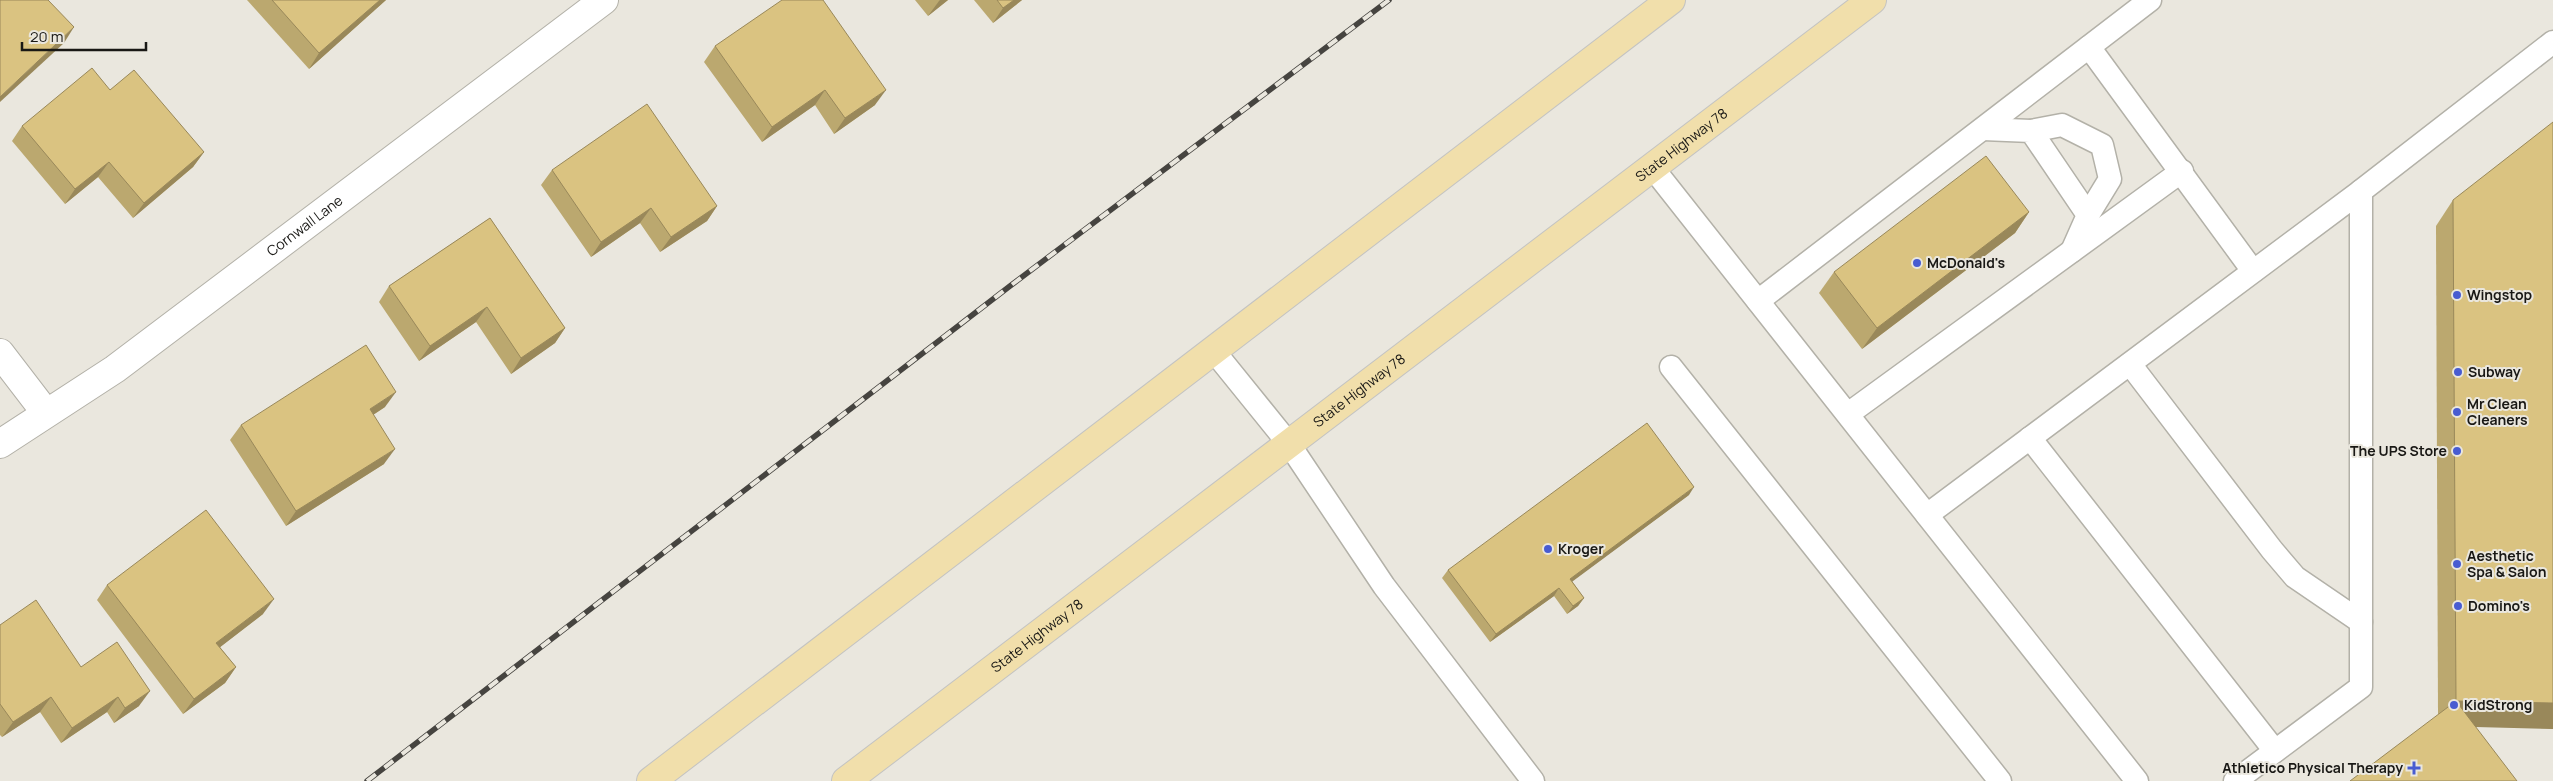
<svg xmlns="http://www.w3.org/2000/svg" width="2553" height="781" font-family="Manrope,sans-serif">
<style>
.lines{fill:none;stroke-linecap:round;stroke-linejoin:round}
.lane-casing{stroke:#b3b1a8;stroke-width:25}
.street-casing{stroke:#b3b1a8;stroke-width:30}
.primary-casing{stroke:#c3c3c2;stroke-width:30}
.lane{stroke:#fff;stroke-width:22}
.street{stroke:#fff;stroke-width:28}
.primary{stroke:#f1dfab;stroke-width:28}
.rail-casing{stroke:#464440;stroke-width:5.5}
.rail{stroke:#eae7de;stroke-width:4;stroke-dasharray:11;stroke-linecap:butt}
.wall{fill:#bba86f}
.shaded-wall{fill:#99885a}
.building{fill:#dac381;stroke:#99885a}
.poi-dot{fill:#485cd1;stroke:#eae7de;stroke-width:2}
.labels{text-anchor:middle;stroke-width:4;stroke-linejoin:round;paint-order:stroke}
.street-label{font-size:14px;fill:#191815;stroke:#eae7de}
.poi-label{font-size:14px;font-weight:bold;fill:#191815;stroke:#eae7de;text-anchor:start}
</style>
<rect width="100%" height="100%" fill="#eae7de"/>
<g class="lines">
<g class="lane-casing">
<g id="lane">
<path d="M2089 47 2253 271"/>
<path d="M1983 129 2031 131 2088 215 2072 251"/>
<path d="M2031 131 2062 125 2102 145 2110 179 2088 215"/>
<path d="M1652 167 2137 781"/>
<path d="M1758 301 2150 0"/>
<path d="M1213 350 1289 444 1384 586 1533 781"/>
<path d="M2130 364 2272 550 2295 577 2361 622"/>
<path d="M1671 367 2000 781"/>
<path d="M1848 414 2182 171"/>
<path d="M2030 438 2275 751"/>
<path d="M1927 515 2361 191"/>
<path d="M2235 781 2361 687V191L2553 42"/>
</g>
</g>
<g class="street-casing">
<g id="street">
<path d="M0 353 46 413"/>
<path id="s1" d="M0 444 115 369 604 0"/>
</g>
</g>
<g class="primary-casing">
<g id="primary">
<path d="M651 781 1671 0"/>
<path id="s2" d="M846 781 1872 0"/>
</g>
</g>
<use href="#lane" class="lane"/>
<use href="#street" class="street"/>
<use href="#primary" class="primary"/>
<g class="rail-casing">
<path id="rail" d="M367 781 1010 286 1389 0"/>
</g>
<use href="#rail" class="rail"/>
</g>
<g class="wall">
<path d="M247 0H386L309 69Z"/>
<path d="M915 0H948L928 16Z"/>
<path d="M974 0H1022L993 23Z"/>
<path d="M715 46 875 105 834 134 815 105 762 142 704 62Z"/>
<path d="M110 90 204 152 193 167 133 218 98 177 65 204 12 141 22 126Z"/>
<path d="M552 170 717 206 707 221 660 252 640 223 591 257 541 185Z"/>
<path d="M2453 200 2553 729 2438 714 2436 226Z"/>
<path d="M2029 212 2015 233 1862 349 1819 293 1834 272Z"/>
<path d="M490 218 565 328 555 343 511 374 476 322 419 361 379 302 389 286Z"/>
<path d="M385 407 373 415 384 464 286 526 230 440 241 425Z"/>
<path d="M1689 495 1572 581 1584 598 1578 606 1567 614 1554 596 1490 642 1442 578 1448 570Z"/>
<path d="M107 585 263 614 220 647 236 667 225 683 183 714 97 600Z"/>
<path d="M0 625 139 706 114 723 107 712 61 743 40 712 2 737 0 735Z"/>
</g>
<g class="shaded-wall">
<path d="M380 0H386L309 69 319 53Z"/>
<path d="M940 0H948L928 16 939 1Z"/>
<path d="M1014 0H1022L993 23 1003 8Z"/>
<path d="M74 27 64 43 0 102V97Z"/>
<path d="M825 90 815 105 762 142 772 127Z"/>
<path d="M886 90 875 105 834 134 845 118Z"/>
<path d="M204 152 193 167 133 218 144 203Z"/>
<path d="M109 162 98 177 65 204 75 189Z"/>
<path d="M717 206 707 221 660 252 671 237Z"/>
<path d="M651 208 640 223 591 257 601 242Z"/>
<path d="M2029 212 2015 233 1862 349 1877 328Z"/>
<path d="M487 307 476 322 419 361 430 346Z"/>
<path d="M565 328 555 343 511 374 521 358Z"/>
<path d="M396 392 385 407 359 424 370 409Z"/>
<path d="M395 449 384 464 286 526 296 511Z"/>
<path d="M1694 487 1689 495 1565 587 1570 579Z"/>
<path d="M1559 588 1554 596 1490 642 1496 634Z"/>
<path d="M1584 598 1578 606 1567 614 1573 606Z"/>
<path d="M274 599 263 614 206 658 216 643Z"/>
<path d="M236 667 225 683 183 714 194 699Z"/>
<path d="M150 691 139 706 114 723 125 708Z"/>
<path d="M51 697 40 712 2 737 13 722Z"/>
<path d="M118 697 107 712 61 743 72 728Z"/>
<path d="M2456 701 2553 703V729L2438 726Z"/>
</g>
<g class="building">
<path d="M0 0H48L74 27 0 97Z"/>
<path d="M272 0H380L319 53Z"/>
<path d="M782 0H823L886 90 845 118 825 90 772 127 715 46Z"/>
<path d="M997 0H1014L1003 8Z"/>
<path d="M92 68 110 90 134 70 204 152 144 203 109 162 75 189 22 126Z"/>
<path d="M647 104 717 206 671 237 651 208 601 242 552 170Z"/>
<path d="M2553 122V703L2456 701 2517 781H2350L2456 701 2453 200Z"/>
<path d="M1986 156 2029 212 1877 328 1834 272Z"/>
<path d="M490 218 565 328 521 358 487 307 430 346 389 286Z"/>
<path d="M366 345 396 392 370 409 395 449 296 511 241 425Z"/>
<path d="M1647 423 1694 487 1570 579 1584 598 1573 606 1559 588 1496 634 1448 570Z"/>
<path d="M206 510 274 599 216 643 236 667 194 699 107 585Z"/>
<path d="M36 600 81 667 117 642 150 691 125 708 118 697 72 728 51 697 13 722 0 704V625Z"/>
</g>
<g class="poi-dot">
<circle cx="1917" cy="263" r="5"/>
<circle cx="2457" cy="295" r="5"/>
<circle cx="2458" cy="372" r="5"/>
<circle cx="2457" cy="412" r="5"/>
<circle cx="2457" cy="451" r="5"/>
<circle cx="1548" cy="549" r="5"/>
<circle cx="2457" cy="564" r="5"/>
<circle cx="2458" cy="606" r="5"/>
<circle cx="2454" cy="705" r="5"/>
<path d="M2411.5 760.5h5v5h5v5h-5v5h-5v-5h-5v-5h5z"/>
</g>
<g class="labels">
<g class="street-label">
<text dy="5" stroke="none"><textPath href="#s2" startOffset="1050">State Highway 78</textPath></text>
<text dy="5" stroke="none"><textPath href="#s1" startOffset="375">Cornwall Lane</textPath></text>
<text dy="5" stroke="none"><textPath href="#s2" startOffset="645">State Highway 78</textPath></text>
<text dy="5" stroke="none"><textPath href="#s2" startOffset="240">State Highway 78</textPath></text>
</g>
<g class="poi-label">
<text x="1927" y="268">McDonald's</text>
<text x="2467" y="300">Wingstop</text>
<text x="2468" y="377">Subway</text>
<text x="2467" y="409">Mr Clean<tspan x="2467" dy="16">Cleaners</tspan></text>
<text x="2447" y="456" text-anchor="end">The UPS Store</text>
<text x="1558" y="554">Kroger</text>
<text x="2467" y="561">Aesthetic<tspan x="2467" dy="16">Spa &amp; Salon</tspan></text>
<text x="2468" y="611">Domino's</text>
<text x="2464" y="710">KidStrong</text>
<text x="2403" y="773" text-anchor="end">Athletico Physical Therapy</text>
</g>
</g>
<path d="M22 42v8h124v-8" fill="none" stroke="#191815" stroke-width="2.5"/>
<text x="30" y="42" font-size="15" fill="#191815" stroke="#eae7de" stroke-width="4" paint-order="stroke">20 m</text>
</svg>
